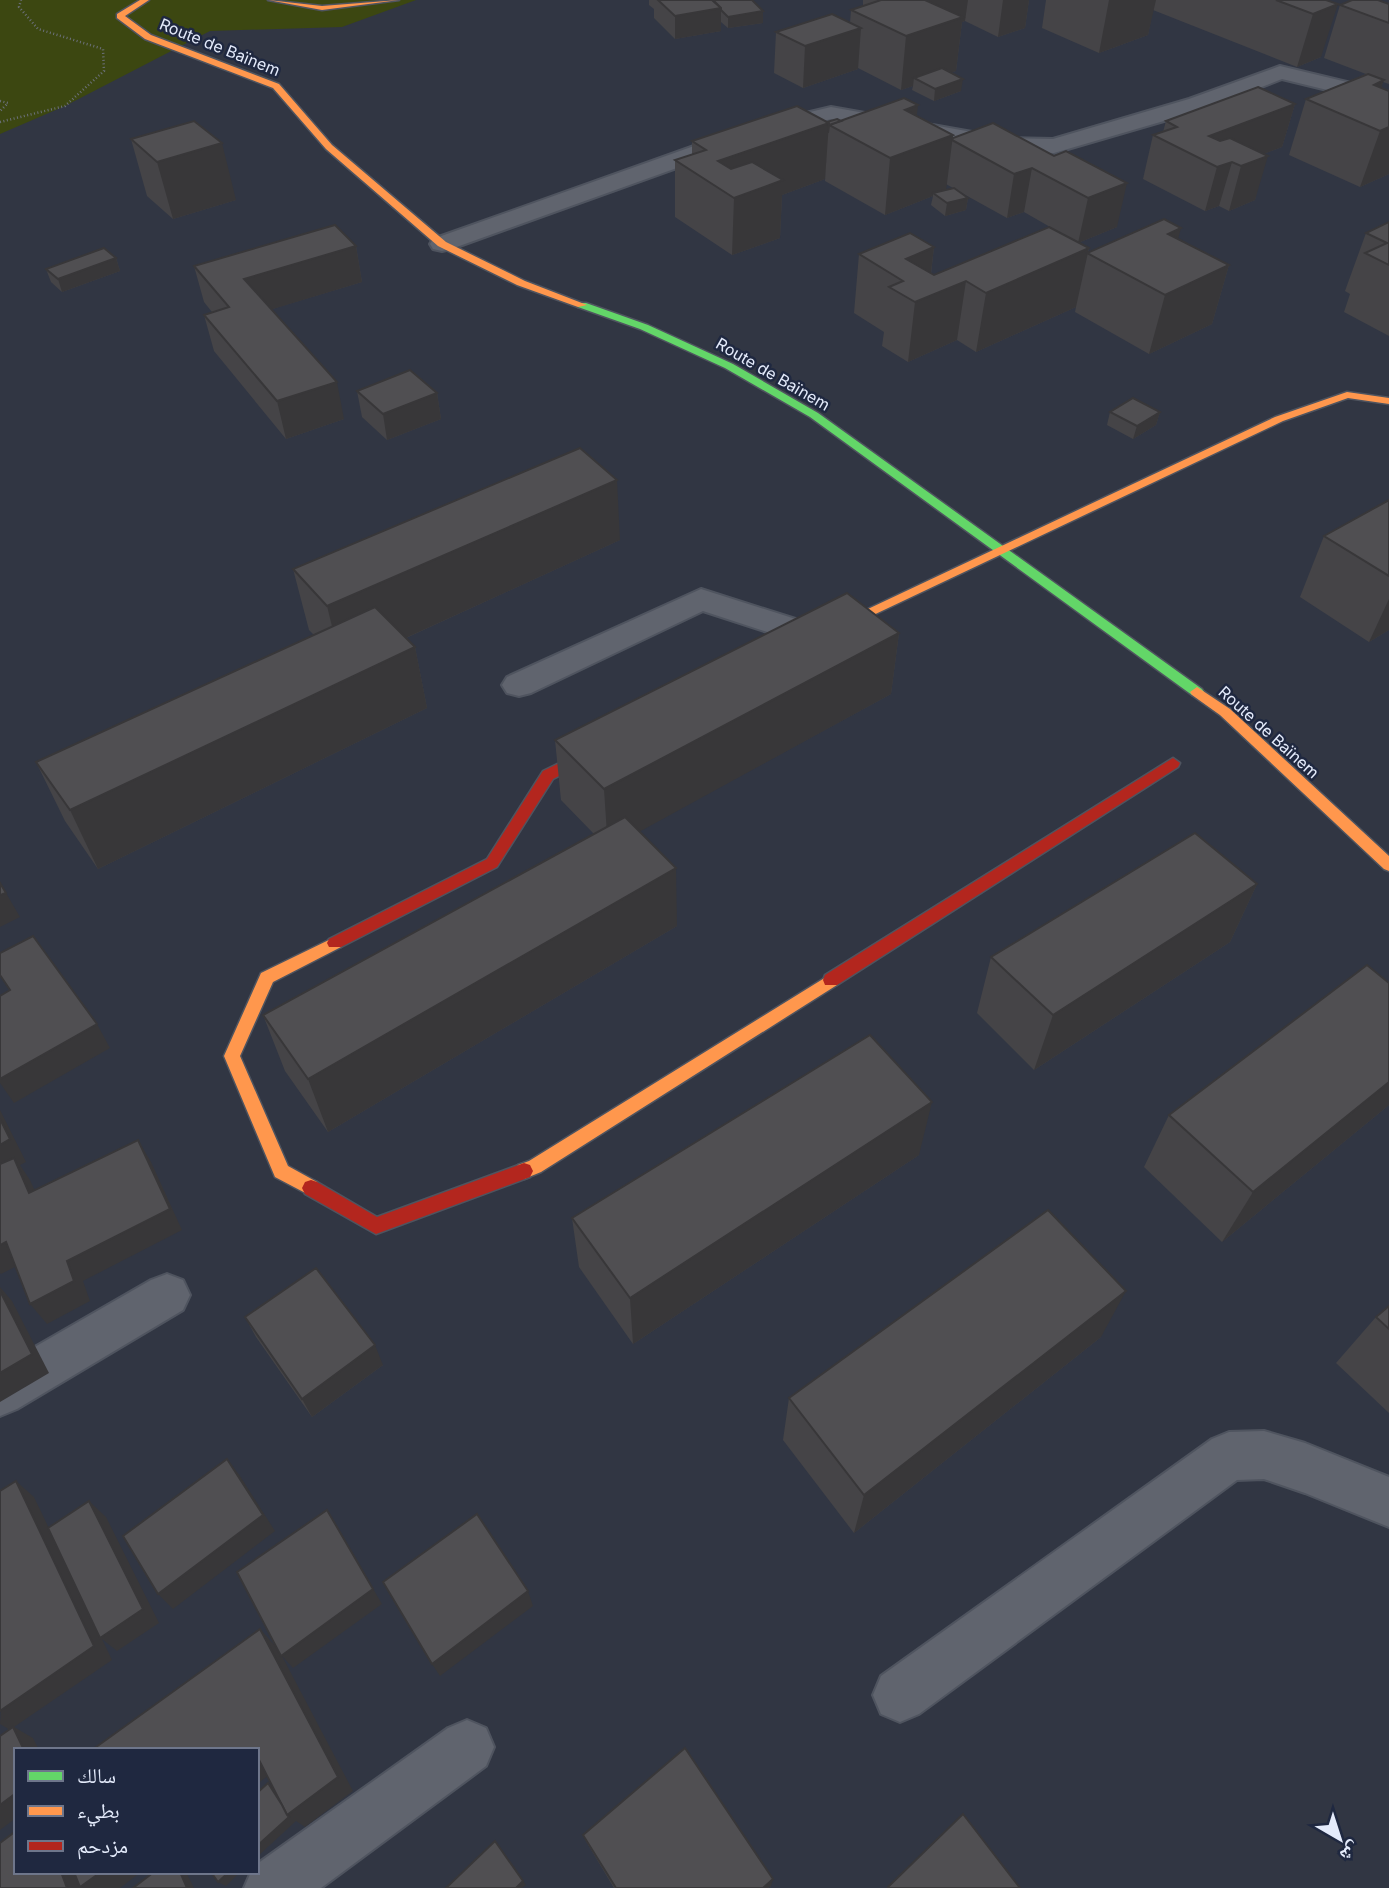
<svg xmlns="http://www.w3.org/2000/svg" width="1389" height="1888" font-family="Inter,'Noto Naskh Arabic',sans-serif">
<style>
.green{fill:#3c4711}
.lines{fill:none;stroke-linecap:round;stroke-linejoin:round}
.street-casing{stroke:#4f545f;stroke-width:4}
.fast-casing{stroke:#4f545f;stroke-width:3}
.slow-casing{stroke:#4f545f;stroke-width:3}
.jam-casing{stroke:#4f545f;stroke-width:3}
.path{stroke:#6c717a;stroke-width:2.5;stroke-dasharray:1 2.5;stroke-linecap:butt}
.street{fill:#60646e;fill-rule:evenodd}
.fast{fill:#63d668;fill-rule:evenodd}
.slow{fill:#ff974d;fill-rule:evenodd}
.jam{fill:#b3261e;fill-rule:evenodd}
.wall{fill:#454447;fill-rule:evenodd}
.shaded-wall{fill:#383739}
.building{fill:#504f52;stroke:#383739;stroke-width:2}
.labels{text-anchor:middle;stroke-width:5;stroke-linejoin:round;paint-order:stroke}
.far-street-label{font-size:16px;fill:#e4ebfb;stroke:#1f2840}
</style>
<rect width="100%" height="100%" fill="#313643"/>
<path class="green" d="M0 0H416L342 27 210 31 65 106 0 134Z"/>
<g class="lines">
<g class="street-casing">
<g id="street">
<path d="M1280 66 1389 92V105L1282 79 1205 109 1054 153 1006 152 831 119 766 136 451 249 442 251 433 249 430 244 433 239 750 126 831 107 1006 138 1053 139 1189 99Z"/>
<path d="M701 589 827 629 832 637 827 645 816 648 703 611 531 693 519 696 507 693 502 685 507 677Z"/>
<path d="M167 1274 183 1280 190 1295 183 1310 17 1409 0 1416V1367L151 1280Z"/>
<path d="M1264 1431 1305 1443 1389 1477V1527L1305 1493 1264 1479 1237 1480 919 1714 900 1722 881 1714 873 1695 881 1676 1212 1439 1229 1432Z"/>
<path d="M467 1720 486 1728 494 1747 486 1766 321 1888H244L251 1872H257V1864L448 1728Z"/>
</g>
</g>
<g class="fast-casing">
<path id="fast" d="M578 303H586L648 325 733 364 818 413 1202 689 1204 692 1202 695H1192L810 417 725 368 640 329 578 307Z"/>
</g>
<g class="slow-casing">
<g id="slow">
<path d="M140 0H149L125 16 151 35 279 84 332 145 446 242 525 281 587 305 578 307 517 285 438 246 326 149 273 88 145 39 117 18V14Z"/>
<path d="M268 0 322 6 399 0 322 10Z"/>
<path d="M1347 392 1389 398V404L1348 398 1283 421 829 636H819L817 633 1275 417Z"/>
<path d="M1197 687 1230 709 1389 856V871L1384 869 1220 715 1192 695 1190 692Z"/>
<path d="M335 937 341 939 343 943 341 947 273 982 240 1056 288 1166 317 1182 320 1188 317 1194 311 1196 275 1177 224 1056 261 973Z"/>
<path d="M831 974 837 975 839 980 837 985 541 1172 524 1179 518 1177 515 1171 518 1165 529 1161Z"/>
</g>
</g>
<g class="jam-casing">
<g id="jam">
<path d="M605 741 612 746 610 750 553 779 497 867 341 947H329L327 943 329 939 487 859 543 771Z"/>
<path d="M1173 758 1180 763 1178 767 837 985H825L823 980 825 975Z"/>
<path d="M524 1163 530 1165 533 1171 530 1177 376 1234 305 1194 302 1188 305 1182 311 1180 317 1182 377 1217Z"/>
</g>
</g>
<g class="path">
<path d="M0 101 8 103 0 111"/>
<path d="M0 122 65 106 104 71 103 49 38 29 19 7 21 0"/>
</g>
<use href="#street" class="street"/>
<use href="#fast" class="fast"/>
<use href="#slow" class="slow"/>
<use href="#jam" class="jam"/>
</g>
<g class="wall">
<path d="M649 0H752L763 11V23L728 28 721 22V31L675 39 654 18V9L649 5Z"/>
<path d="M863 0H1029L1025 28 998 37 965 21 962 22 956 71 950 73 961 91 934 101 912 90 913 86 901 90 858 68V69L803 88 774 73 776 32 850 23 851 10 863 6Z"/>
<path d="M1046 0H1326L1321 57 1297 67 1153 10 1148 35 1099 53 1042 28Z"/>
<path d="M1389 4V84L1383 82 1381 88 1389 174 1360 187 1289 155 1306 99 1366 74 1324 58 1340 5Z"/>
<path d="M1295 104 1282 147 1263 154 1255 200 1229 211 1219 206 1205 211 1143 179 1153 135 1163 132 1166 121Z"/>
<path d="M916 116 953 135V138L1054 156 1117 227 1078 243 1024 212 1007 218 960 192 968 198 966 210 945 216 931 205 933 196 885 215 825 181 827 145 825 179 782 195 780 238 732 255 675 217V160L692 155V141L827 122ZM946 184 953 188 946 190Z"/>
<path d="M131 139 236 200 173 219 147 196Z"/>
<path d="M1389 222V336L1344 312 1350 294 1345 291 1366 233Z"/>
<path d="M1178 239 1229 265 1212 324 1149 354 1075 312 1076 307 976 352 957 340 908 362 882 346 884 332 854 313 859 254 934 247 931 274 934 275 1089 248 1088 253Z"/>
<path d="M356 246 362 282 272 309 344 419 286 439 214 351 204 315 212 312 204 302 194 266Z"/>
<path d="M116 258 120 271 62 292 51 282 46 269Z"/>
<path d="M357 391 437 393 441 419 387 440 362 417Z"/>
<path d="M1110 412H1160L1156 425 1133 439 1107 425Z"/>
<path d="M1389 500V630L1369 642 1300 597 1324 536Z"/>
<path d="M620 540 406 638 415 647 427 708 98 869 65 821 36 762 314 635 309 630 293 569Z"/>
<path d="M899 633 891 694 639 831 677 926 328 1132 285 1071 263 1015 594 834 561 800 555 740Z"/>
<path d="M1257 884 1230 942 1034 1070 977 1013 991 957Z"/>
<path d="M1389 983V1105L1222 1242 1144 1167 1169 1115Z"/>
<path d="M919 1155 633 1344 579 1267 572 1218Z"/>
<path d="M1389 1306V1413L1336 1363 1376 1317Z"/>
<path d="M245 1317 383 1365 312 1417 256 1337Z"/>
<path d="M1101 1337 854 1533 783 1440 789 1398Z"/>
<path d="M583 1835 771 1886 768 1888H614L587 1843Z"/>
</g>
<g class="shaded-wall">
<path d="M897 0H968L965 21 962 22 956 71 922 82 914 78 913 86 901 90 906 36Z"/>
<path d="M1003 0H1029L1025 28 998 37Z"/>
<path d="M1109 0H1156L1148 35 1099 53Z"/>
<path d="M1338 4 1321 57 1297 67 1313 14Z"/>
<path d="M721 8V31L675 39V16Z"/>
<path d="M763 11V23L728 28V17Z"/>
<path d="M861 28 858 69 803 88 805 46Z"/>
<path d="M963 79 961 91 934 101 935 89Z"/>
<path d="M1384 80 1368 126 1374 85Z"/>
<path d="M1295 104 1282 147 1237 164 1232 162 1219 206 1205 211 1217 167 1209 136Z"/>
<path d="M918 105 913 150 953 135 946 191 933 193V196L885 215 890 158 905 110Z"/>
<path d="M829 123 825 179 782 195 780 238 732 255 734 198 718 161Z"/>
<path d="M1389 127V174L1360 187 1380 131Z"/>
<path d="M222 143 236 200 173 219 157 162Z"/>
<path d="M1268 156 1255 200 1229 211 1241 166Z"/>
<path d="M1032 168 1024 212 1007 218 1014 174Z"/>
<path d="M1127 183 1117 227 1078 243 1088 198Z"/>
<path d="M968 198 966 210 945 216 947 203Z"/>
<path d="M1181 228 1166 286 1168 234Z"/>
<path d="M356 246 362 282 253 315 244 279Z"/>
<path d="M934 247 928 297 966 281 957 340 908 362 915 302 906 259Z"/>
<path d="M1089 248 1076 307 976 352 986 293Z"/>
<path d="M116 258 120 271 62 292 58 279Z"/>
<path d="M1229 265 1212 324 1149 354 1165 295Z"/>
<path d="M337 382 344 419 286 439 277 401Z"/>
<path d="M437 393 441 419 387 440 383 414Z"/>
<path d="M1160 412 1156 425 1133 439 1137 426Z"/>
<path d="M617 480 620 540 342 667 327 606Z"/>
<path d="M1389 599V630L1369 642Z"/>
<path d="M899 633 891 694 608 849 604 789Z"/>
<path d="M415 647 427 708 98 869 70 810Z"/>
<path d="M676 868 677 926 328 1132 308 1079Z"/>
<path d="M1257 884 1230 942 1034 1070 1053 1015Z"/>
<path d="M6 893 20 917 0 927V895Z"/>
<path d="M97 1024 110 1048 14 1103 0 1083V1079Z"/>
<path d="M1389 1082V1105L1222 1242 1253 1192Z"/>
<path d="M932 1102 919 1155 633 1344 630 1298Z"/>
<path d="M0 1110 26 1162 20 1165 30 1180 45 1214 0 1176Z"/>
<path d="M138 1140 151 1162 182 1230 83 1281 90 1301 47 1324 30 1304 67 1261Z"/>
<path d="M6 1242 23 1263 1 1274 0 1273V1245Z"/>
<path d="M0 1287 12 1301 49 1373 0 1402Z"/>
<path d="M1126 1291 1101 1337 854 1533 864 1495Z"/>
<path d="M375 1345 383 1365 312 1417 302 1399Z"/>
<path d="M227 1459 240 1476 275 1531 173 1609 158 1594Z"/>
<path d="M16 1481 34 1497 101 1637 89 1501 106 1517 159 1623 117 1651 102 1639 112 1660 14 1727 33 1738 39 1750H24L10 1730 0 1724Z"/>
<path d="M327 1510 382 1604 293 1668 282 1656 353 1791 305 1827 296 1821 257 1857V1846L287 1815 268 1783 275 1788 260 1629 278 1649Z"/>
<path d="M528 1591 533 1606 440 1676 432 1664Z"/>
<path d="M257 1756 276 1770 257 1784Z"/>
<path d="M16 1793V1818L0 1830V1805Z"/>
<path d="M498 1845 526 1885 522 1888H516Z"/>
<path d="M61 1872H141L120 1888H67Z"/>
<path d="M180 1872H186L194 1888H187Z"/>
<path d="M229 1872H240L226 1886 218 1882Z"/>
<path d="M773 1879 771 1886 768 1888H763Z"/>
</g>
<g class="building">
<path d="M658 0H712L721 8 675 16Z"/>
<path d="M713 0H752L763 11 728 17 721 10V8Z"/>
<path d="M881 0H925L963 17 906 36 851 10Z"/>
<path d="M1276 0H1326L1338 4 1313 14Z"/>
<path d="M1352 0H1378L1389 4V23L1340 5Z"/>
<path d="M832 14 861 28 805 46 776 32Z"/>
<path d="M942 68 963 79 935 89 914 78Z"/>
<path d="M1368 74 1384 80 1374 85 1389 91V127L1380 131 1306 99Z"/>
<path d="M1258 87 1295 104 1209 136 1220 141 1230 138 1268 156 1241 166 1232 162 1217 167 1153 135 1177 127 1166 121Z"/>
<path d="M904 98 918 105 905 110 953 135 890 158 829 125Z"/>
<path d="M797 106 829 123 718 161 731 169 752 162 783 180 734 198 675 160 706 150 692 141Z"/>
<path d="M837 119 841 121 829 125 828 133 829 123 827 122Z"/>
<path d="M194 121 222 143 157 162 131 139Z"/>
<path d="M993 123 1054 156 1066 151 1127 183 1088 198 1032 168 1014 174 952 140 953 138Z"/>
<path d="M954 188 968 198 947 203 933 193Z"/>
<path d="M1164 219 1181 228 1168 234 1229 265 1165 295 1087 253Z"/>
<path d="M1389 222V265L1365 253 1387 243 1366 233Z"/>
<path d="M335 225 356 246 244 279 337 382 277 401 204 315 229 307 194 266Z"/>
<path d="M1049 227 1089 248 986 293 966 281 915 302 889 287 903 281 859 254 910 233 934 247 906 259 934 275Z"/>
<path d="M104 248 116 258 58 279 46 269Z"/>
<path d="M410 370 437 393 383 414 357 391Z"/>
<path d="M1133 398 1160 412 1137 426 1110 412Z"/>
<path d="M580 448 617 480 327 606 293 569Z"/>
<path d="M1389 500V576L1324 536Z"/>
<path d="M847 593 899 633 604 789 555 740Z"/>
<path d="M375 607 415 647 70 810 36 762Z"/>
<path d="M625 817 676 868 308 1079 263 1015Z"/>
<path d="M1195 833 1257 884 1053 1015 991 957Z"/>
<path d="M0 883 6 893 0 895Z"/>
<path d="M33 936 97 1024 0 1079V996L10 990 0 975V953Z"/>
<path d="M1367 965 1389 983V1082L1253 1192 1169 1115Z"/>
<path d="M870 1035 932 1102 630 1298 572 1218Z"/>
<path d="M0 1119 10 1139 0 1145Z"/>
<path d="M138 1140 170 1209 67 1261 74 1281 30 1304 6 1242 0 1245V1164L14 1158 29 1193Z"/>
<path d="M1048 1210 1126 1291 864 1495 789 1398Z"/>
<path d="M316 1268 375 1345 302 1399 245 1317Z"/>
<path d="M0 1291 32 1354 0 1373Z"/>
<path d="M1389 1306V1329L1376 1317Z"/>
<path d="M227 1459 263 1515 158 1594 123 1536Z"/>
<path d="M16 1481 94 1646 0 1711V1491Z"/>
<path d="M89 1501 143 1609 100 1638 48 1528Z"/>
<path d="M327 1510 373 1589 281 1656 237 1572Z"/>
<path d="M477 1514 528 1591 432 1664 383 1582Z"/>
<path d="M260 1629 338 1777 287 1815 257 1756V1750H92Z"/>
<path d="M13 1727 24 1750H16V1793L0 1805V1736Z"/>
<path d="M685 1748 773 1879 763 1888H616L583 1835Z"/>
<path d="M268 1783 282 1805 287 1815 289 1817 257 1846V1793Z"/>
<path d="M963 1814 1020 1888H888V1887Z"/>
<path d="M16 1831V1872H61L67 1888H0V1843Z"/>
<path d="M495 1841 523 1881 516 1888H446Z"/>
<path d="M74 1872H101L80 1887Z"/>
<path d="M154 1872H180L187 1888H133Z"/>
<path d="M211 1872H229L218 1882Z"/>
</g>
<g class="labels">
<g class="far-street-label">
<text transform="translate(220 47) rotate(22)" y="6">Route de Baïnem</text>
<text transform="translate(773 374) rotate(30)" y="6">Route de Baïnem</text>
<text transform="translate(1269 732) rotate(42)" y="6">Route de Baïnem</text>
</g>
</g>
<rect x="14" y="1748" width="245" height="126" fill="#1f2840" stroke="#6e768b" stroke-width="2"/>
<rect x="28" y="1771" width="35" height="10" fill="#63d668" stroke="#6e768b" stroke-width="2"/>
<text x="77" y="1783" font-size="21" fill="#e4ebfb">سالك</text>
<rect x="28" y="1806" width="35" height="10" fill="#ff974d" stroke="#6e768b" stroke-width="2"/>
<text x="77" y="1818" font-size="21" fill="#e4ebfb">بطيء</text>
<rect x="28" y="1841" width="35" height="10" fill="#b3261e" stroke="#6e768b" stroke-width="2"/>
<text x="77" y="1853" font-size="21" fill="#e4ebfb">مزدحم</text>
<g transform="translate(1340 1839) rotate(141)" stroke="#1f2840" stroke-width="5" paint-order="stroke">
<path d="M0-5L12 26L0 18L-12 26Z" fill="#e4ebfb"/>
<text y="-10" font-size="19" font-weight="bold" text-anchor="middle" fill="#e4ebfb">ش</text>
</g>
</svg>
